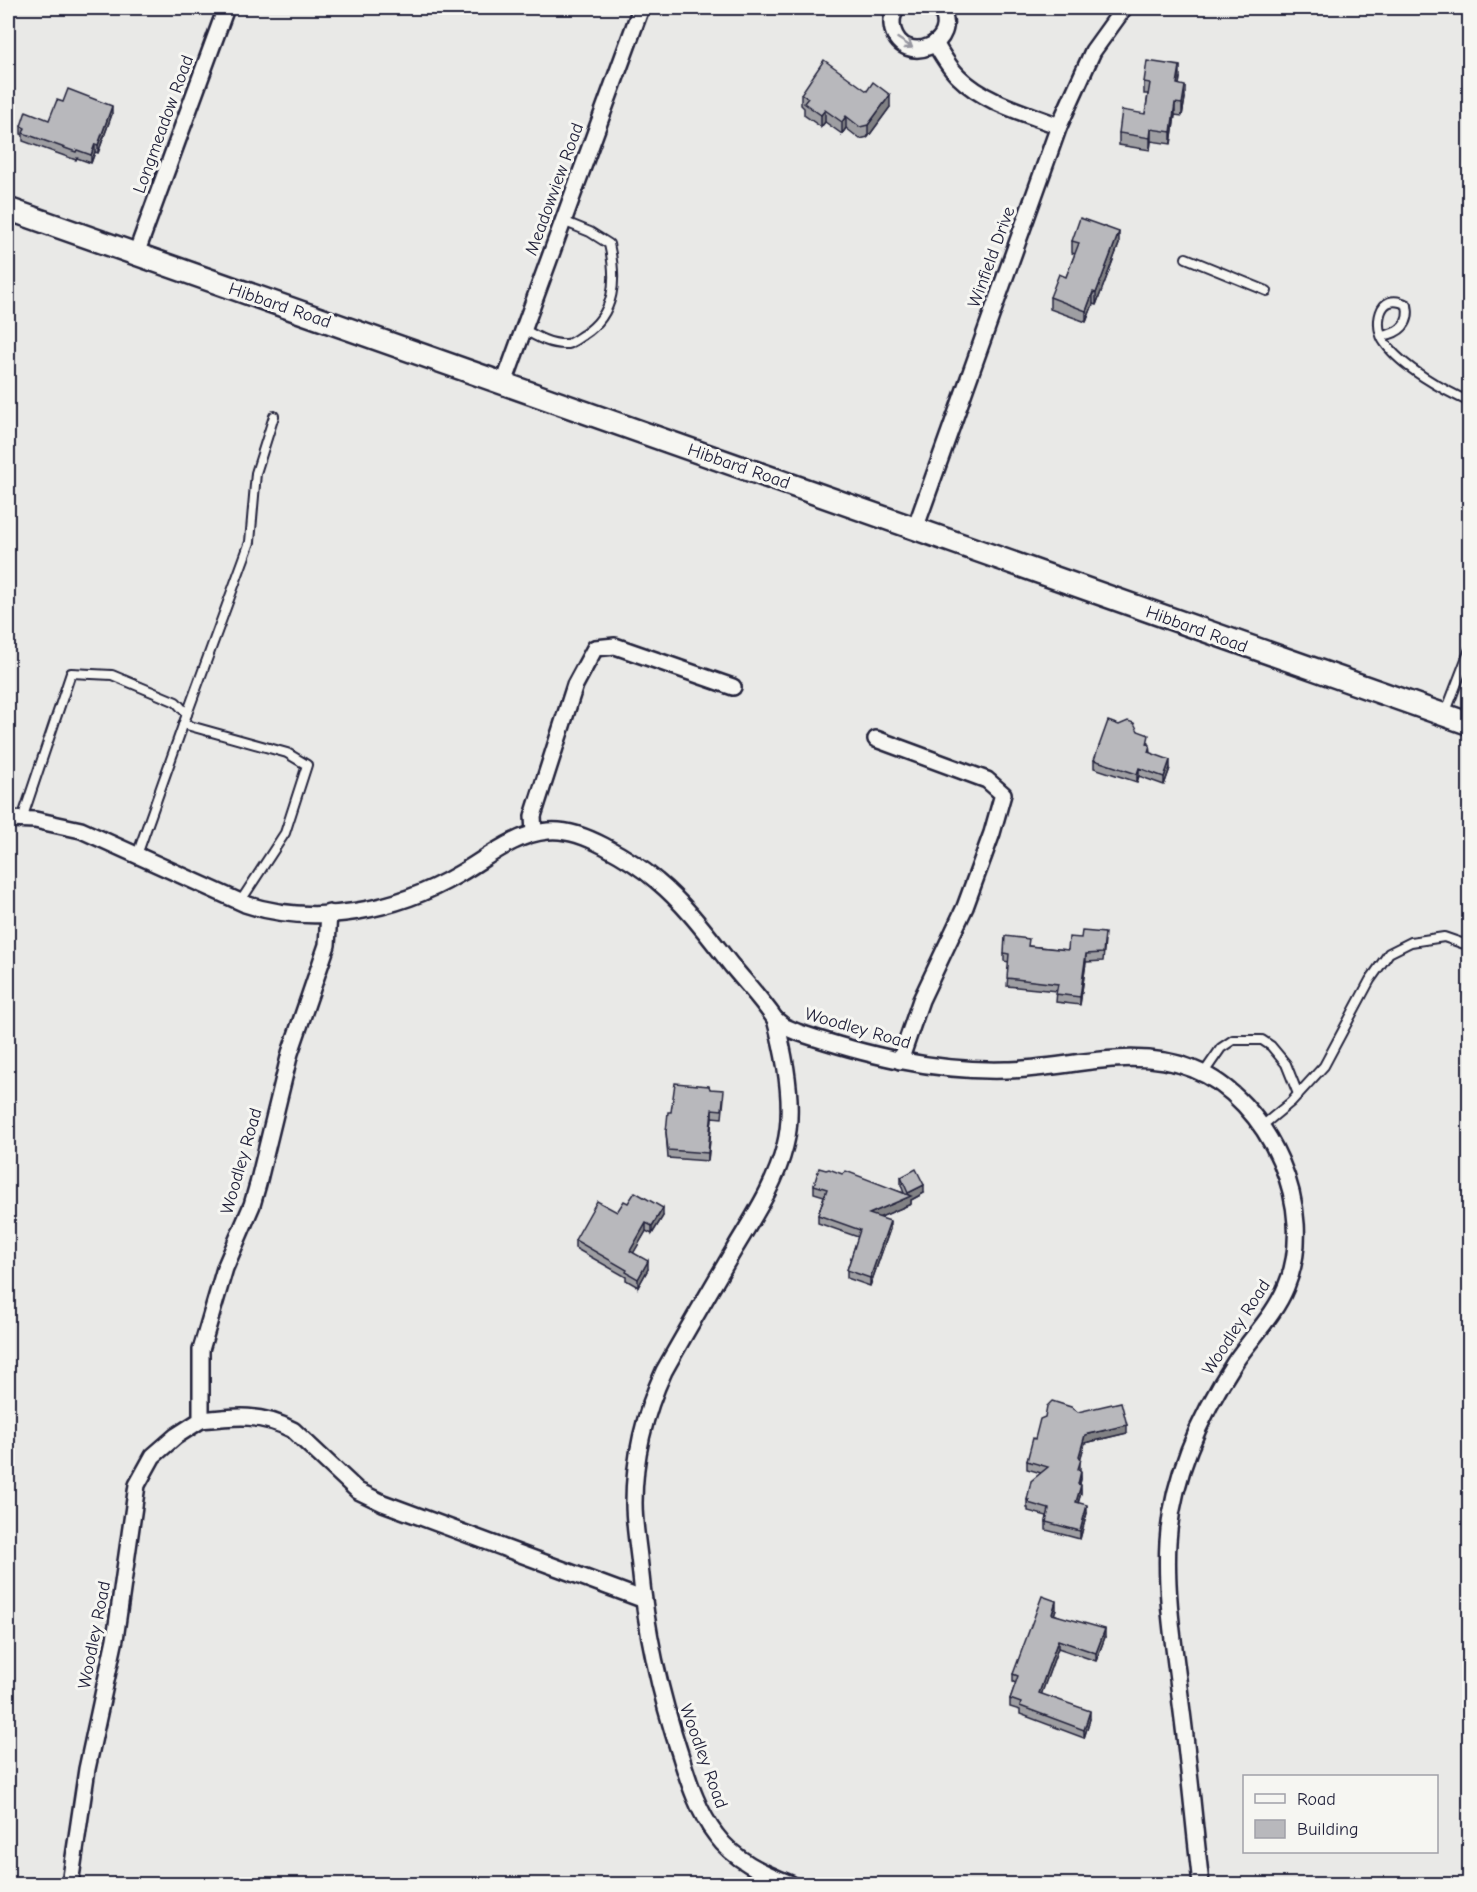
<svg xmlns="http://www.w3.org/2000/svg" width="1477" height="1892" font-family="'Comic Neue',sans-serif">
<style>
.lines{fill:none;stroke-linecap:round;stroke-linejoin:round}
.lane-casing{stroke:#22223b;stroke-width:12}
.street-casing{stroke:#22223b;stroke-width:20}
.secondary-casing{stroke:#22223b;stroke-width:26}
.lane{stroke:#f6f6f2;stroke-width:8}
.street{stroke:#f6f6f2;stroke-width:15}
.secondary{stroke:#f6f6f2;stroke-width:21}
.wall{fill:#9e9ea2;stroke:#22223b;stroke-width:1.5}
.shaded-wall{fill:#818184;stroke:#22223b;stroke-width:1.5}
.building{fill:#b8b8bc;stroke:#22223b;stroke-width:1.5}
.oneway{stroke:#9797a0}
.labels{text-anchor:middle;stroke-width:6;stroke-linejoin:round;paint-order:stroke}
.street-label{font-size:18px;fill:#22223b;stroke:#f6f6f2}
</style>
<rect width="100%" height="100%" fill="#e9e9e7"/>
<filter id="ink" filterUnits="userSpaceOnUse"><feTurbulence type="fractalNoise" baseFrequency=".0167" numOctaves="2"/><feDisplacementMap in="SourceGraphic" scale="12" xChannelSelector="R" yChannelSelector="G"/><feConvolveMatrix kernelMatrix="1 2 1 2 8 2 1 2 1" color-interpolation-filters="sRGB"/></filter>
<g filter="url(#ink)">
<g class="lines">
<g class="lane-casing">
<g id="lane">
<path d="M1186 258 1267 291"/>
<path d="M523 329C537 337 551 345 567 344 572 343 578 338 583 335 616 314 617 279 609 244L590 232 563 221"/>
<path d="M1382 336C1400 333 1411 324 1407 305 1378 289 1373 328 1385 343 1402 367 1443 390 1470 402"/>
<path d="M187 714 250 542 256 473 274 416"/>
<path d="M1445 714 1470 649"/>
<path d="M183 724 287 753 307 765 285 833 240 902"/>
<path d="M22 819 71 673 112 675 176 702 187 714 137 855"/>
<path d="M1203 1074 1221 1048 1233 1040H1262L1271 1046 1286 1064 1298 1094"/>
<path d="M1262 1126 1291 1102 1324 1066 1370 980 1389 953 1411 942 1444 937 1470 946"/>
</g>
</g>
<g class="street-casing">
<g id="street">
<path d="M897 8C892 14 891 22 893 30 904 68 963 43 940 8"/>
<path d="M935 43C942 55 949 68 959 77 985 103 1026 113 1059 126"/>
<path d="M136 254 226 8"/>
<path d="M504 383 641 8"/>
<path d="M915 529 1059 126 1093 51 1124 8"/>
<path d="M876 739 987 780 1003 794 992 833 965 907 921 1000 900 1061"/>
<path d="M8 819 35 820 81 830 245 904C315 927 397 911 459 874 487 858 514 834 548 831 568 829 587 837 604 846 623 856 641 867 657 881 686 905 709 937 732 966 747 984 762 1000 775 1019L785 1027 797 1032C865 1055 934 1072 1006 1070 1068 1069 1133 1045 1193 1069 1269 1099 1319 1210 1286 1287 1275 1314 1252 1337 1235 1362 1200 1416 1172 1476 1168 1542 1165 1596 1175 1651 1181 1704 1189 1764 1194 1824 1201 1884"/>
<path d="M534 833 533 816 575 685 595 648 615 646 733 687"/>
<path d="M775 1019C785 1056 795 1108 785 1146 776 1183 754 1216 735 1248 711 1289 687 1330 664 1371 645 1412 634 1458 634 1503 634 1525 638 1545 640 1566 646 1632 660 1694 681 1757 689 1783 699 1813 716 1835 734 1860 763 1873 791 1884"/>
<path d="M201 1420C236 1416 261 1413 293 1430L358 1491 383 1503 642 1599"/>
<path d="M70 1884 87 1769 115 1639 137 1485 153 1456 176 1436 201 1420V1350L225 1268 252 1205 258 1184 290 1053 327 945 329 913"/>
</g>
</g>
<g class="secondary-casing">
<path id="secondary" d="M8 209 1470 724"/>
</g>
<use href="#lane" class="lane"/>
<use href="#street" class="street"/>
<use href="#secondary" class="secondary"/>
</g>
<g class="wall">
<path d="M1180 78 1179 85 1185 98 1182 116 1175 115 1171 144 1151 141 1150 150 1119 145V133L1145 114 1148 94H1144V82Z"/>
<path d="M867 91 890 107 868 137 860 139 846 128 842 134 825 122 821 127 804 115V108L801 105V94Z"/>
<path d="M63 102 112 114 98 153 95 152 91 163 77 158 76 160 23 141V135L21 134V126L49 120Z"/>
<path d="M1072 241 1119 244 1096 305 1093 304 1086 322 1050 309V297L1066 277 1075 254 1072 253Z"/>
<path d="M1138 731 1149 743 1150 753 1170 768 1164 785 1139 776 1137 782 1094 768V760Z"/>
<path d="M1105 941 1103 961 1086 962 1080 1005 1056 1002 1057 991 1007 986 1009 962 1004 961V953L1029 946 1068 950Z"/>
<path d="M710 1089 724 1098 722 1118 712 1117 708 1161 668 1158 666 1132 671 1112Z"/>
<path d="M826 1170 842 1174 904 1193 901 1185V1177L924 1193 911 1200V1204L880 1217 890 1229 870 1286 847 1278V1270L858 1237 818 1223V1215L824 1196 814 1193V1185Z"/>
<path d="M628 1203 663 1216 652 1234 646 1231 633 1253 648 1269 638 1287 626 1280V1277L575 1248V1240L617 1212Z"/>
<path d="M1078 1412 1127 1433 1085 1443 1080 1459V1470L1081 1479 1080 1484 1081 1493 1078 1503 1087 1513 1080 1539 1046 1530V1522L1047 1516 1028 1511V1508H1027V1500L1041 1473 1027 1469V1461L1035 1439Z"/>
<path d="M1056 1609 1054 1614 1105 1637 1096 1661 1058 1648 1041 1694 1090 1719 1084 1738 1020 1714V1710L1010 1707V1699L1016 1683 1013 1682V1674Z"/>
</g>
<g class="shaded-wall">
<path d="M1180 66V78L1177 96V84Z"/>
<path d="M1185 86V98L1182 116V104Z"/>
<path d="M890 95V107L868 137V125Z"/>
<path d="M1175 103V115L1171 144V132Z"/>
<path d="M112 106V114L98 153V145Z"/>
<path d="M825 110V122L821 127V115Z"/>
<path d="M846 116V128L842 134V122Z"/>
<path d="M1151 129V141L1150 150V138Z"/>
<path d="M95 144V152L91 163V155Z"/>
<path d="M1119 232V244L1096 305V293Z"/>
<path d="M1093 292V304L1086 322V311Z"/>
<path d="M1170 760V768L1164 785V777Z"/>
<path d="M1139 768V776L1137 782V774Z"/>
<path d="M1086 954V962L1080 1005V997Z"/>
<path d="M712 1109V1117L708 1161V1153Z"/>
<path d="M924 1185V1193L911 1200V1204L869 1222V1214L908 1197V1193Z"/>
<path d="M663 1208V1216L652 1234V1226Z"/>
<path d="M890 1221V1229L870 1286V1278Z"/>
<path d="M646 1223V1231L630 1259V1251Z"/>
<path d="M648 1261V1269L638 1287V1279Z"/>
<path d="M1127 1425V1433L1085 1443 1079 1464V1456L1085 1435Z"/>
<path d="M1081 1471V1479L1078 1492V1484Z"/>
<path d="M1081 1485V1493L1076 1510V1502Z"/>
<path d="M1087 1505V1513L1080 1539V1531Z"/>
<path d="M1056 1601V1609L1052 1622V1614Z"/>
<path d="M1105 1629V1637L1096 1661V1653Z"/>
<path d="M1058 1640V1648L1039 1701V1693Z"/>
<path d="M1090 1711V1719L1084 1738V1730Z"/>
</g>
<g class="building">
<path d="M824 60 867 91 873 82 890 95 868 125 860 127 846 116 842 122 825 110 821 115 804 103 808 98 801 94Z"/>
<path d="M1147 61 1180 66 1177 84 1185 86 1182 104 1175 103 1171 132 1151 129 1150 138 1119 133 1122 110 1145 114 1150 83 1144 82Z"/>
<path d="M68 89 112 106 98 145 95 144 91 155 77 150 76 152 23 133 25 128 21 126 26 111 49 120 57 100 63 102Z"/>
<path d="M1080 218 1119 232 1096 293 1093 292 1086 311 1050 297 1059 274 1066 277 1079 243 1072 241Z"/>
<path d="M1108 721 1119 725 1128 721 1134 723 1138 731 1149 735 1147 744 1150 745 1148 752 1170 760 1164 777 1139 768 1137 774 1094 760Z"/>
<path d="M1082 931 1105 933 1103 953 1086 954 1080 997 1056 994 1058 984 1007 978 1009 954 1004 953 1005 936 1029 939 1028 946 1068 950 1069 937 1081 938Z"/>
<path d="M675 1083 709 1086 710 1089 724 1090 722 1110 712 1109 708 1153 668 1150 666 1132 668 1112H671Z"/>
<path d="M819 1168 826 1170 829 1169 842 1174 846 1171 911 1196 869 1214 890 1221 870 1278 847 1270 860 1230 818 1215 827 1189 814 1185Z"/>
<path d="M916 1169 924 1185 908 1193 901 1177Z"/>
<path d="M635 1192 663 1208 652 1226 646 1223 630 1251 648 1261 638 1279 626 1272 627 1270 575 1240 597 1201 617 1212 624 1201 628 1203Z"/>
<path d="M1052 1401 1071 1407 1078 1412 1121 1402 1127 1425 1085 1435 1079 1456 1081 1459 1078 1469 1081 1471 1078 1484 1081 1485 1076 1502 1087 1505 1080 1531 1046 1522 1049 1509 1028 1503 1029 1500H1027L1031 1481 1048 1467 1027 1461 1033 1438 1035 1439 1040 1419 1045 1417 1047 1406Z"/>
<path d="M1042 1596 1056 1601 1052 1614 1105 1629 1096 1653 1058 1640 1039 1693 1090 1711 1084 1730 1020 1706 1021 1703 1010 1699 1018 1676 1013 1674Z"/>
</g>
<defs><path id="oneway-shaft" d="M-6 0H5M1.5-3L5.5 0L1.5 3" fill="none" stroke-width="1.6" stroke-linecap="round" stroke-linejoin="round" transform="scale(1.5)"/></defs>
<use class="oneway" href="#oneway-shaft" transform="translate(905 43) rotate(33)"/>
</g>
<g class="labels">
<g class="street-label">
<text transform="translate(163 124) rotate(-70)" y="6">Longmeadow Road</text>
<text transform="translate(554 189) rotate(-70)" y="6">Meadowview Road</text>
<text transform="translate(991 257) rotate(-70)" y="6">Winfield Drive</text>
<text transform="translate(280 305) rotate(19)" y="6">Hibbard Road</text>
<text transform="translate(739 466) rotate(19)" y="6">Hibbard Road</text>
<text transform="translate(1197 629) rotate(20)" y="6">Hibbard Road</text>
<text transform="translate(858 1028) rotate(16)" y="6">Woodley Road</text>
<text transform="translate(241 1161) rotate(-74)" y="6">Woodley Road</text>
<text transform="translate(1236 1327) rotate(-57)" y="6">Woodley Road</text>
<text transform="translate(94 1635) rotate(-79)" y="6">Woodley Road</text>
<text transform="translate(704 1756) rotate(70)" y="6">Woodley Road</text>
</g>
</g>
<rect width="1477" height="1892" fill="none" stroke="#f6f6f2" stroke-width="30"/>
<rect x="15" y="15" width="1447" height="1862" fill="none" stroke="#22223b" stroke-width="2" filter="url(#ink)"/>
<rect x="1243" y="1775" width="195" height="78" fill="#f6f6f2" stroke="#a1a1a9" stroke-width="1.5"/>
<rect x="1255" y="1794" width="30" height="9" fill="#f6f6f2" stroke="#a1a1a9" stroke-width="1.5"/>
<text x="1297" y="1805" font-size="18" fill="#22223b">Road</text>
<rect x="1255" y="1820" width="30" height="18" fill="#b8b8bc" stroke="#a1a1a9" stroke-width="1.5"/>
<text x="1297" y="1835" font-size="18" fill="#22223b">Building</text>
</svg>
